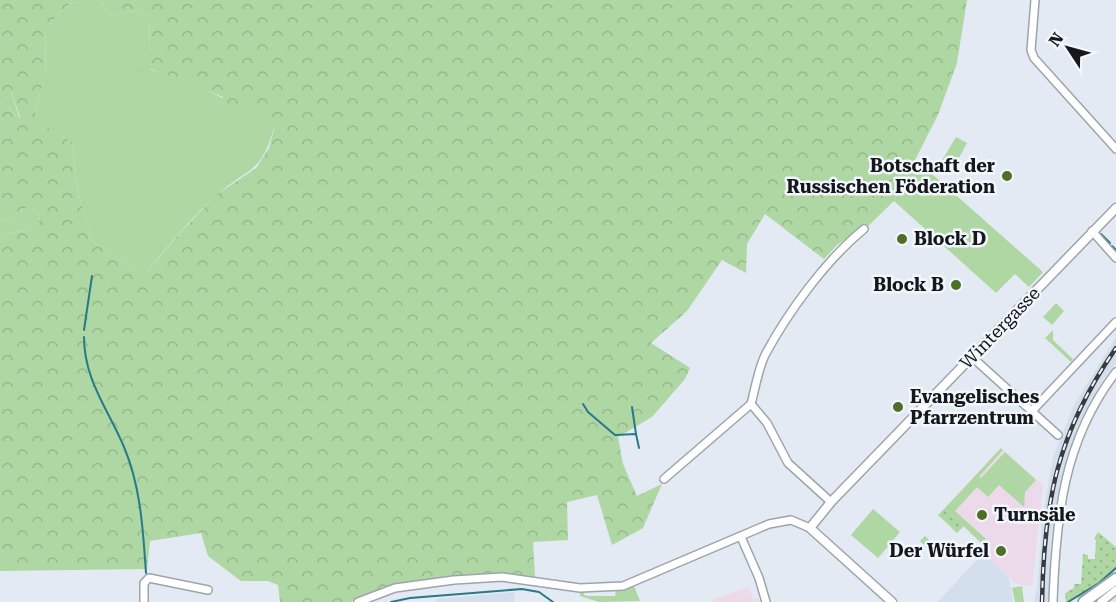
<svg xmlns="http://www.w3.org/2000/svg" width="1116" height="602" font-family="'Roboto Serif',serif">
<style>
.built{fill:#d4dfed}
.education{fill:#ecd9e9}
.grass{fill:#aed7a4}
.forest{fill:url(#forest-crowns)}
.garden{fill:url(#garden-dots)}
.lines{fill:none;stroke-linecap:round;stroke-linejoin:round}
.stream{stroke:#297989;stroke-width:2}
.minor-casing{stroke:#9ea4ac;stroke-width:10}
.tertiary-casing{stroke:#9ea4ac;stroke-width:11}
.primary-casing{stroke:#9ea4ac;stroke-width:14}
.minor{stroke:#fff;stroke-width:7}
.tertiary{stroke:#fff;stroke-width:8}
.primary{stroke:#fff;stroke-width:10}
.rail-casing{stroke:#383b3f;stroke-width:4.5}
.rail{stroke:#f2f7fe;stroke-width:2;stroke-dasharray:7;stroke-linecap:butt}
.poi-dot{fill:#4e6f26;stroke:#f2f7fe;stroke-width:2}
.labels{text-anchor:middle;stroke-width:5;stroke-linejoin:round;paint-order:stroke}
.poi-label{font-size:18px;font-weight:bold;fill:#15171a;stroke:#f2f7fe;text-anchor:end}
.street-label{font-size:18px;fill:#15171a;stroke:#f2f7fe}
</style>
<defs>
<pattern id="forest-crowns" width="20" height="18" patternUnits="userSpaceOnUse" patternTransform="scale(1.5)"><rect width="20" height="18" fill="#aed7a4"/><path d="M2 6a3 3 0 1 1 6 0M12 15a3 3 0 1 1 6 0" fill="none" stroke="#95b88d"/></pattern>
<pattern id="garden-dots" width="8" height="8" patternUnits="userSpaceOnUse" patternTransform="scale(1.5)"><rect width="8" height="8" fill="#aed7a4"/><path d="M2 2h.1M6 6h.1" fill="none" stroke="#95b88d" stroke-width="1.8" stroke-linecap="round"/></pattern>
</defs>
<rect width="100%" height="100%" fill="#e4eaf3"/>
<g class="built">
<path d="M1116 337V363L1103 379 1081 421 1059 486 1051 535 1049 602H1034L1038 582 1042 521 1053 457 1074 405Z"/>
<path d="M983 553 1009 578 1013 602H938Z"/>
<path d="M515 592 514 602H436V599Z"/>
</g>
<g class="education">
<path d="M1001 448 1043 485 1032 586 1016 584 986 556 990 552 945 508Z"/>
<path d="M749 587 753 599 758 598 759 602H713V599Z"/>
</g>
<g class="grass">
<path d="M83 0H100L109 16 133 11 150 16 149 51 130 64C181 76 228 100 275 124 261 177 248 166 215 197 189 220 167 247 145 274L92 241 78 192 72 142 39 123 34 110 45 79 46 28 69 4Z"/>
<path d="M7 87 10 88 20 120 0 100V92Z"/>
<path d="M956 137 967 143 953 169 941 162Z"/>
<path d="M915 159 1043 272 1029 287 1015 274 996 293 894 201Z"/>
<path d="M23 208 37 210 40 220 27 230 0 235V221L13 218Z"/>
<path d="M1056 303 1064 311 1052 325 1043 317Z"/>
<path d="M1053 330V340L1073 359 1071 362 1045 338Z"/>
<path d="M1001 448 1003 450 979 477 981 478 1005 452 1036 480 1025 492 1024 507 999 485 988 497 977 487 955 511 986 539 981 543 945 508Z"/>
<path d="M873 509 900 532 878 558 851 535Z"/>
<path d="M634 586 640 601 599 602 580 596V591H584V595L588 596H615L616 591Z"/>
<path d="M1022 586 1024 602H1015L1012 588Z"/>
</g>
<path class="forest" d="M0 0H83L69 4 46 28 45 79 34 110 40 123 72 142 78 192 92 241 145 274 178 235 216 195 256 168 269 148 275 125 245 109 230 119 218 111 223 97 151 69 128 76 130 64 149 51 150 16 133 11 109 16 100 0H967L957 63 938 115 894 201 863 231 864 227 837 245 824 259 765 214 747 244 746 273 722 260 687 311 651 343 690 368 685 379 652 417 618 437 623 464 637 496 662 484 643 528 612 545 597 495 567 502 568 540 533 542 535 577 456 575 397 584 351 602H280L278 585 268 581H241L208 556 201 533 150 541 147 569 0 571V235L27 230 40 220 37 210 23 208 13 218 0 221V100L19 119 20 117 10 88 0 92Z"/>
<g class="garden">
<path d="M945 508 964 526 957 533 938 515Z"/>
<path d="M1098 532 1116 547V570L1083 595 1066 602 1065 593 1074 588V584H1081L1083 554 1088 555V559H1095L1096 540 1094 539Z"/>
<path d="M925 536 940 551 936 556 920 541Z"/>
</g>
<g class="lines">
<g class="stream">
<path d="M1101 234 1110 243"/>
<path d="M1112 246 1116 250"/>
<path d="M84 330 92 276"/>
<path d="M84 337C84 380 108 409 124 447 141 487 143 531 146 573"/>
<path d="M583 404 588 412 615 435 636 434 639 448"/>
<path d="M632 407 636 434"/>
<path d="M391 602 410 598 522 589 539 592 553 602"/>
<path d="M1068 602 1099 583 1116 568"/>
</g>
<g class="minor-casing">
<g id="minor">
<path d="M1035 0 1031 50 1034 58 1116 149"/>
<path d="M1092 231 1116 258"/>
<path d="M972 357 1058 435"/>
<path d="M751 404C755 389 758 370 765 355 788 312 826 260 864 229"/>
<path d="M751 404 767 423 788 463 831 502"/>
<path d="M1032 411 1116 322"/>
<path d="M664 479 751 404"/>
<path d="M741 537 759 578 766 602"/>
<path d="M144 602V583L149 578 208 590"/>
<path d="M358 602 395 588 454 580 502 577 580 588 623 586 769 524 791 520 810 528"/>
<path d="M1053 602C1056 517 1063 441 1116 372"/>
<path d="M1101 602 1116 590"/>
</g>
</g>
<g class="tertiary-casing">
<path id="tertiary" d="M892 602 810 528 831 502 1116 208"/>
</g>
<g class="primary-casing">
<path id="primary" d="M1084 602 1116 579"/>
</g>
<use href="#minor" class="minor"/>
<use href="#tertiary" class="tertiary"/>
<use href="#primary" class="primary"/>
<g class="rail-casing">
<path id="rail" d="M1042 602C1044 501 1057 433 1116 348"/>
</g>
<use href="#rail" class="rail"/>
</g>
<g class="poi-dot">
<circle cx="1007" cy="176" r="6"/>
<circle cx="902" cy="239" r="6"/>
<circle cx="956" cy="285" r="6"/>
<circle cx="898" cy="407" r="6"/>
<circle cx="982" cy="515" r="6"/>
<circle cx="1001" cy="551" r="6"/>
</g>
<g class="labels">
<g class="poi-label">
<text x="995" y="172">Botschaft der<tspan x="995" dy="21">Russischen Föderation</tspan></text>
<text x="914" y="245" text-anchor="start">Block D</text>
<text x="944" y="291">Block B</text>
<text x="910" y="403" text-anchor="start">Evangelisches<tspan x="910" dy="21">Pfarrzentrum</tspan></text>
<text x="994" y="521" text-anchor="start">Turnsäle</text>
<text x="989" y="557">Der Würfel</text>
</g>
<g class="street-label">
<text transform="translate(1000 328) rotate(-46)" y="6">Wintergasse</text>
</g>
</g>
<g transform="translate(1068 48) rotate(306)" stroke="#f2f7fe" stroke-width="4.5" paint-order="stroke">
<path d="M0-4.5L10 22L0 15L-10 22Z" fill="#15171a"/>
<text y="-9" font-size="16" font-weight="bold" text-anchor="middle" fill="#15171a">N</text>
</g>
</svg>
